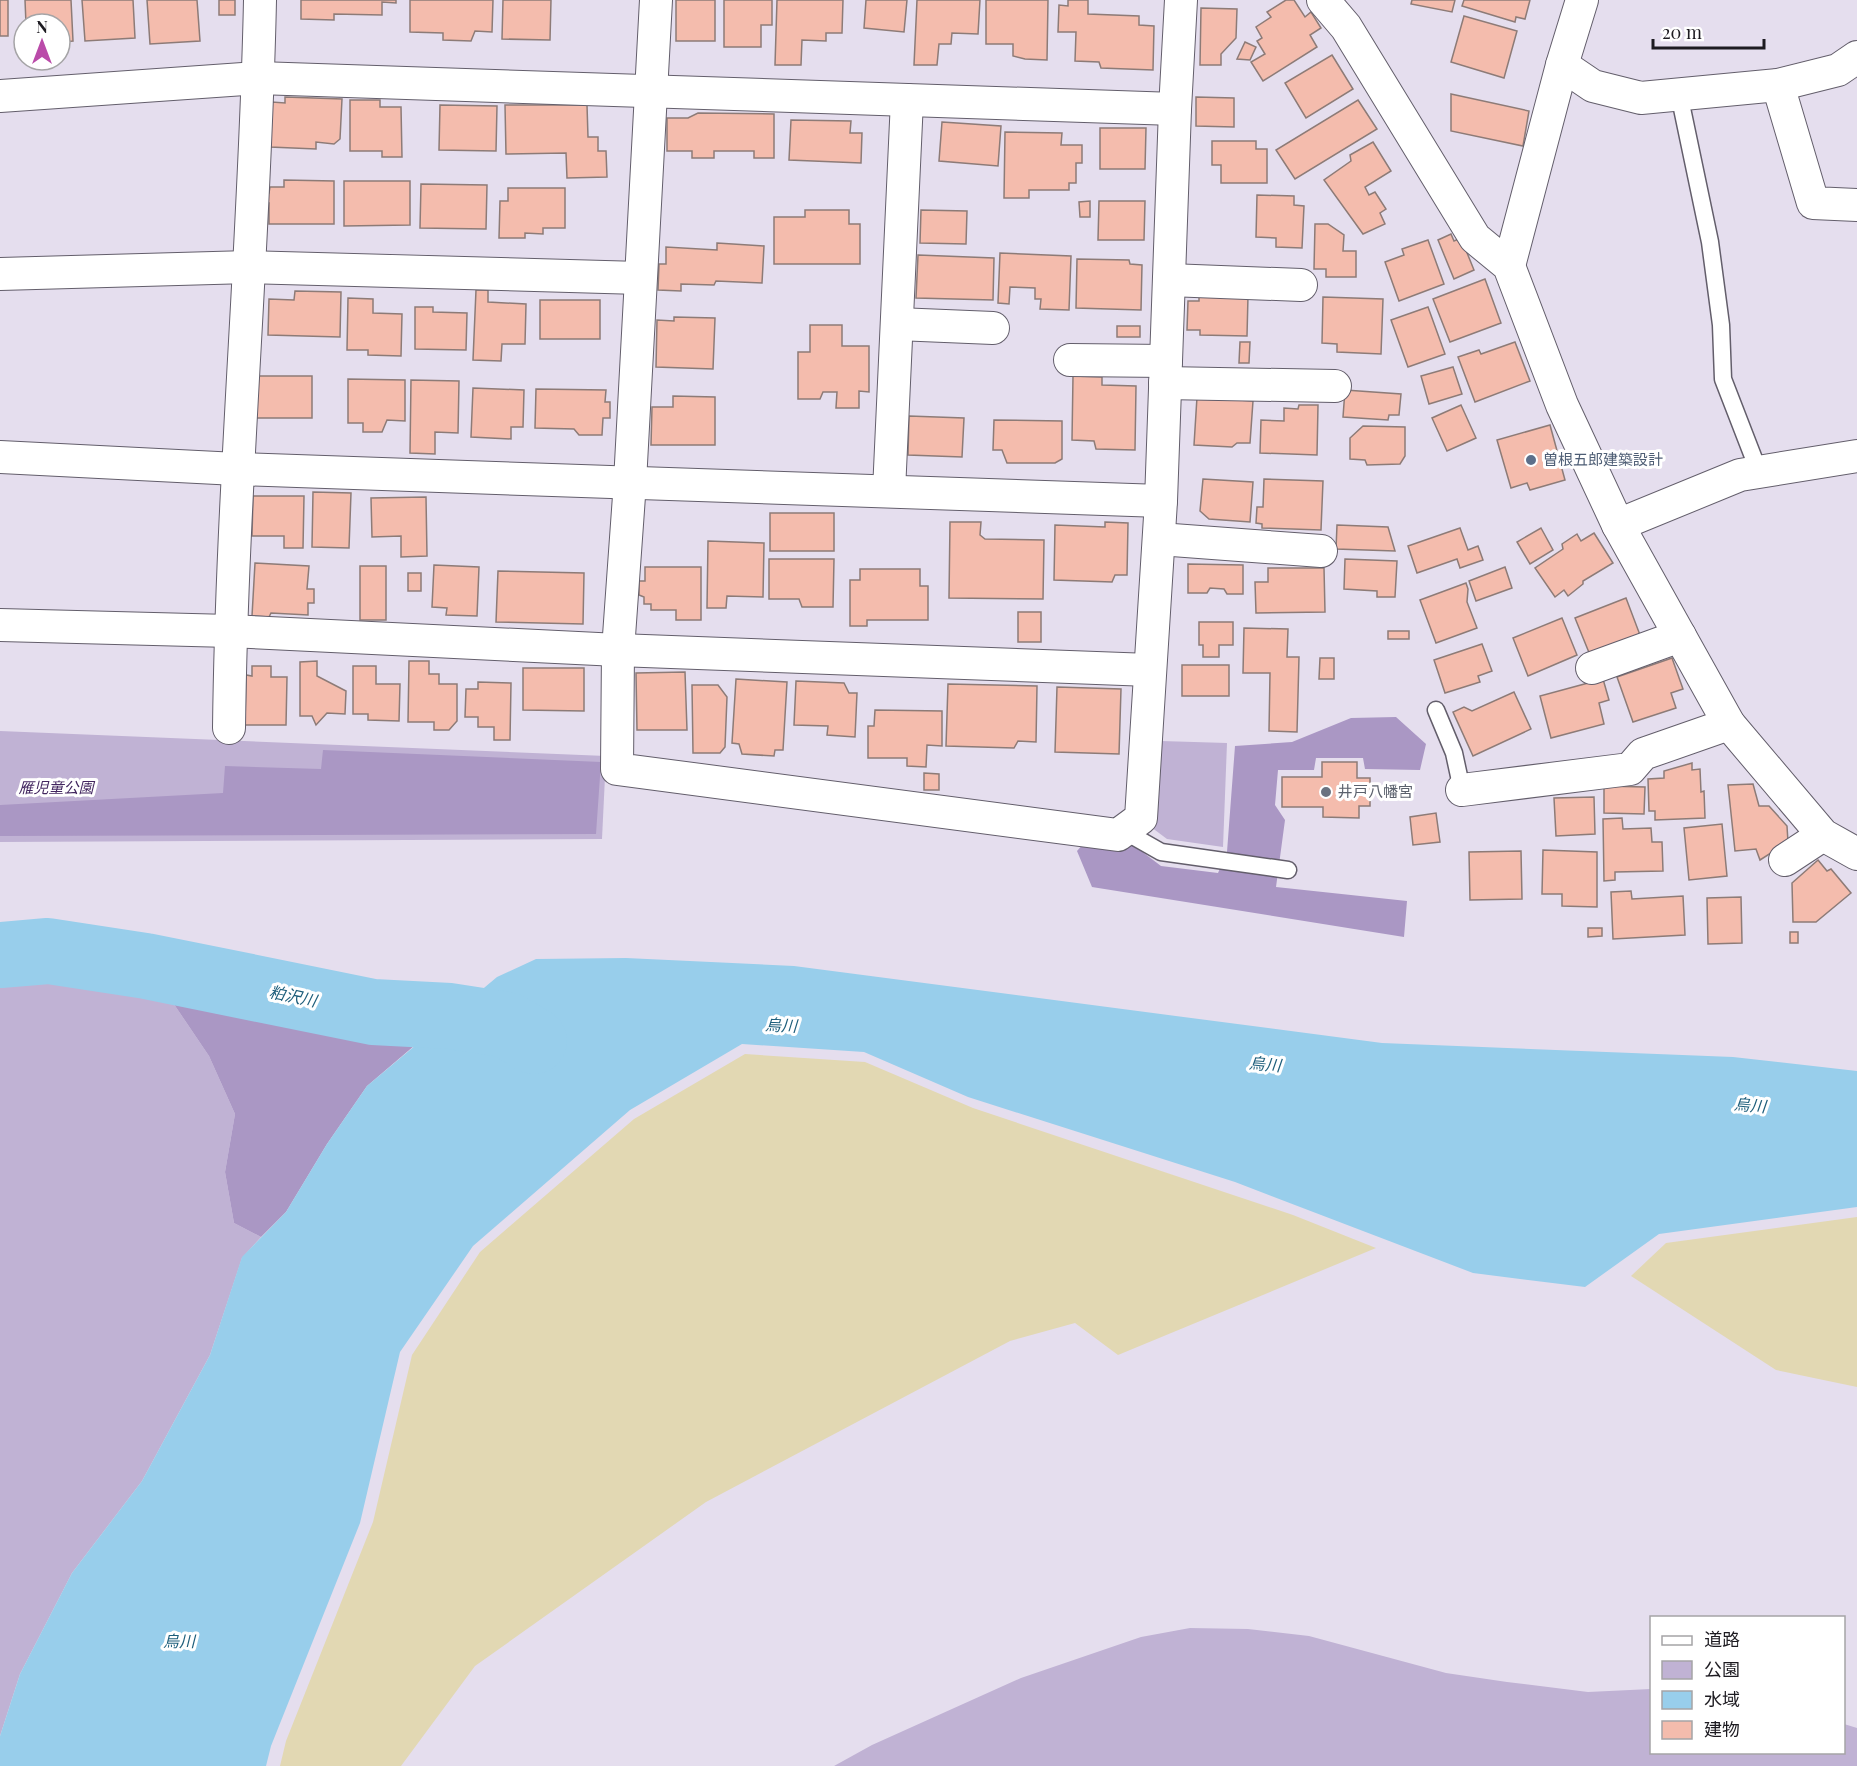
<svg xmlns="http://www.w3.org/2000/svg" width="1857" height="1766" font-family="'Playfair Display','Noto Sans JP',serif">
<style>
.green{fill:#c0b2d4}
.forest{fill:#aa97c4}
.sand{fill:#e2d8b3}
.water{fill:#98ceeb}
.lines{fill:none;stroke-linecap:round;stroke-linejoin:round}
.river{stroke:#98ceeb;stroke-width:66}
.building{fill:#f4bcad;stroke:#8d7b77;stroke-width:1.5}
.service-casing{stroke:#635e6b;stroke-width:19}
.minor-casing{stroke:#635e6b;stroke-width:34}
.service{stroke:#fff;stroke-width:16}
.minor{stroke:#fff;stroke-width:32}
.service-dot{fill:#5c6f8a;stroke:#fff;stroke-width:2}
.worship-dot{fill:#6b7280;stroke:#fff;stroke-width:2}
.labels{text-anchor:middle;stroke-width:6;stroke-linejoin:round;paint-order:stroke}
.service-label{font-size:15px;fill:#4e5e75;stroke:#fff;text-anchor:start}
.park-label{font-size:15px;font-style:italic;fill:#432760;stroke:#fff}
.worship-label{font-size:15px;fill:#5b616d;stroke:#fff;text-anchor:start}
.water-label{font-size:16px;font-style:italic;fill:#1d5e7b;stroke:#fff}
</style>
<rect width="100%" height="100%" fill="#e5deee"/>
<g class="green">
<path d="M0 731 606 756 602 839 0 842Z"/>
<path d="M1161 741 1227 743 1223 847 1167 839 1151 827Z"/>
<path d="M0 971 62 980 161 985 209 1056 235 1114 225 1172 234 1223 261 1237 242 1258 210 1355 142 1481 72 1573 20 1674 0 1736Z"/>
<path d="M1190 1628 1248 1629 1309 1636 1446 1673 1507 1682 1588 1692 1651 1689 1652 1752H1844V1724L1857 1728V1766H834L872 1745 1021 1678 1141 1637Z"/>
</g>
<g class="forest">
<path d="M1396 717 1426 744 1420 770 1365 769 1363 758H1316L1314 770H1278L1275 805 1285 820 1276 887 1407 901 1404 937 1092 887 1077 851 1085 842 1128 841 1161 866 1218 873 1227 852 1235 746 1292 742 1351 718Z"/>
<path d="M323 750 601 762 596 834 0 836V805L223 793 225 766 321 769Z"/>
<path d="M161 985 260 997 435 1028 367 1086 327 1144 286 1212 261 1237 234 1223 225 1172 235 1114 209 1056Z"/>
</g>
<g class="sand">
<path d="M745 1054 865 1062 973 1108 1293 1215 1376 1248 1118 1355 1075 1323 1010 1341 706 1502 475 1666 401 1766H280L286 1741 373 1522 412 1355 480 1252 634 1119Z"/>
<path d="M1857 1217V1387L1776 1370 1631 1276 1666 1243Z"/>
</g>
<path class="water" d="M626 958 794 966 1382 1043 1733 1057 1857 1071V1207L1659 1234 1585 1287 1473 1273 1235 1182 968 1097 864 1052 742 1044 630 1110 473 1246 400 1352 360 1523 271 1746 266 1766H0V1736L20 1674 72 1573 142 1481 210 1355 242 1257 286 1212 327 1144 367 1086 497 977 536 959Z"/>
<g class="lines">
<path class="river" d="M0 955 48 951 146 966 373 1012 450 1016 507 1025 534 1041"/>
</g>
<g class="building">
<rect x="0" y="0" width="8" height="36"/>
<path d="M25 0H71L73 41 60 42V24H26Z"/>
<path d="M82 0H133L135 38 85 41Z"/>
<path d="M147 0H197L200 41 150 44Z"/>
<rect x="219" y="0" width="16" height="15"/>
<path d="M301 0H396V3L382 2V15L334 14V20L301 19Z"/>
<path d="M410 0H493L492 32 475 31 471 41 443 40V33L410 32Z"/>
<path d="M503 0H551L550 40 502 39Z"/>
<rect x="676" y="0" width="39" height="41"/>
<path d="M724 0H772V25H761V47H724Z"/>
<path d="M777 0H843L842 33H826V41L802 40 801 65H775Z"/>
<path d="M866 0H907L904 32 864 28Z"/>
<path d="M917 0H980L978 34 952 33 951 44H939L937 65H914Z"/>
<path d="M986 0H1048L1047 60 1025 59 1013 56V44H986Z"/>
<path d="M1068 0H1088V14L1139 16V25L1154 26 1153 70 1101 68 1099 62 1075 61 1076 32H1058L1059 5 1068 6Z"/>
<path d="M1286 0H1294L1305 17 1311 12 1321 28 1310 35 1317 47 1263 81 1251 62 1265 54 1257 41 1262 38 1256 27 1271 17 1267 12Z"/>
<path d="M1412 0H1455L1452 12 1411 4Z"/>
<path d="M1464 0H1530L1525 19 1516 17 1515 22 1462 6Z"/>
<path d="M1201 8 1237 9 1236 38 1221 54V65H1200Z"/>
<path d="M1464 16 1517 31 1504 78 1451 62Z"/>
<path d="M1245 42 1256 47 1250 60 1237 59Z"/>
<path d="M1332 55 1353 89 1306 118 1285 83Z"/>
<path d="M1451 94 1529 111 1523 146 1451 131Z"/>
<path d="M285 97 342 99 340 139 334 144 316 142V149L270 147 272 102 285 103Z"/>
<path d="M1196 97 1234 98V127L1196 126Z"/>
<path d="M350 100H380V107H401L402 157H382V151H350Z"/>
<path d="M1358 100 1377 129 1295 179 1276 150Z"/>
<path d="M440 105 497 106 496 151 439 150Z"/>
<path d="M505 105H587L588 137H598V151H606L607 177 567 178 566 153 506 154Z"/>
<path d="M698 113 774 114V158H754V151H714V158H692V151H667V118H688Z"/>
<path d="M791 120 851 121 850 133H862L861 163 789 160Z"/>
<path d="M942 122 1001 126 998 166 939 161Z"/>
<path d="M1100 128H1146L1145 169H1100Z"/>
<path d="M1005 132 1062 133 1061 145H1082V163H1076V183H1069V190H1029V198H1004Z"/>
<path d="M1212 141H1256V149H1267V183H1221V165H1212Z"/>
<path d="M1373 142 1391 171 1365 187 1369 195 1375 192 1386 209 1380 213 1385 224 1363 234 1324 180 1351 161 1350 155Z"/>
<path d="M284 180 334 181V224H269V203H262V192L269 193 270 187H284Z"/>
<path d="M344 181H410V225L344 226Z"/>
<path d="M421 184 487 185 486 229 420 228Z"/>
<path d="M508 188H565V228H543V234L525 233V238H499L500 201H508Z"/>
<path d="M1257 195 1294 196V205L1304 206 1302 248 1276 247V238L1256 237Z"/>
<path d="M1090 201V217H1080L1079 202Z"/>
<path d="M1099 201H1145L1144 240H1098Z"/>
<path d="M805 210H849V224H860V264H774V217H805Z"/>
<path d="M921 210 967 211 966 244 920 243Z"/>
<path d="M1315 224H1328L1344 235 1343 251H1356V277H1326V269H1314Z"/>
<path d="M1451 234 1454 241 1461 238 1474 270 1454 279 1438 240Z"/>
<path d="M1428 240 1444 284 1399 301 1385 262 1404 255 1402 249Z"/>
<path d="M717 243 764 246 762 283 716 281 714 285 681 284V291L658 290 659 264H666V247L717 250Z"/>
<path d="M1000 253 1071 256 1069 310 1040 309 1041 299H1035V288L1010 287 1009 304 998 303Z"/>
<path d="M918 255 994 258 993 300 916 298Z"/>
<path d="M1077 259 1129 260 1130 264 1142 265 1141 310 1076 308Z"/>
<path d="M1485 279 1501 323 1450 342 1433 299Z"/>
<path d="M476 290H488V302L526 304 525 344H502L501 361 473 360Z"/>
<path d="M295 291 341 292 340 337 268 335 269 299 294 300Z"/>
<path d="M1199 296H1248L1247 336 1200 335V330H1187L1188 301H1199Z"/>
<path d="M1323 297 1383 299 1381 354 1337 352V344L1322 343Z"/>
<path d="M348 298 373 299V313L402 314 401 356 368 355V350H347Z"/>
<rect x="540" y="300" width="60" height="39"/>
<path d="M415 307H433V312L467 313 466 350 415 349Z"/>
<path d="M1428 307 1445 354 1408 367 1391 320Z"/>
<path d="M674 317 715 318 713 369 656 367 657 320 674 321Z"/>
<path d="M810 325H842V346H869V392L859 391V408H836L837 392H823L820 399H798V352H810Z"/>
<rect x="1117" y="326" width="23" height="11"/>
<path d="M1240 342H1250L1249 363H1239Z"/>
<path d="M1515 342 1530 381 1475 402 1458 357 1479 350 1481 354Z"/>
<path d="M1453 367 1462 394 1429 404 1421 376Z"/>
<rect x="256" y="376" width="56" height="42"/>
<path d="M1073 376 1102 377V385L1136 386 1135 450 1096 449 1094 441 1072 440Z"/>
<path d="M348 379 405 380V421L387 420 382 432H363V423H348Z"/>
<path d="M411 380 459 381 458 433 435 432V454L410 453Z"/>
<path d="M473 388 524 390 523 427H511V439L471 437Z"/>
<path d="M536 389 606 390 605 402H610V418H603L602 435H579L574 429 535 428Z"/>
<path d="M1345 390 1401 394 1399 415H1389L1388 420 1343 417Z"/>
<path d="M673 396 715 397V445H651L652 407H673Z"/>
<path d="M1197 397 1253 401 1250 443H1237L1232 447 1194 445Z"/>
<path d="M1299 405H1318L1317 455 1260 453 1261 420 1284 421V408L1298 409Z"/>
<path d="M1461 405 1476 438 1447 451 1432 418Z"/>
<path d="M909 416 964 418 962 457 908 455Z"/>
<path d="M994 420 1062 421V459L1055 463H1007L1002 450H993Z"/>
<path d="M1550 425 1565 480 1530 490 1527 483 1511 488 1497 440Z"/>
<path d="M1363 426 1405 427V456L1400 464 1367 465 1365 460 1350 459V438Z"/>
<path d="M1203 479 1253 482 1250 522 1209 519 1200 511Z"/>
<path d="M1264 479 1323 481 1321 530 1262 528V524L1256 523 1257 507H1263Z"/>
<path d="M313 492 351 493 349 548 312 547Z"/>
<path d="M253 496H304L303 548H284V536H252Z"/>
<path d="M426 497 427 556 401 557V536L372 537 371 498Z"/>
<rect x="770" y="513" width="64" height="38"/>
<path d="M950 522H981L980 535 985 539 1044 540 1043 599 949 598Z"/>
<path d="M1105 522 1128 523 1127 575H1115L1112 582 1054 580 1055 525 1105 527Z"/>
<path d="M1337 525 1388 527 1395 551 1336 549Z"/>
<path d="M1460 528 1468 550 1478 546 1483 560 1460 568 1457 559 1417 573 1408 546Z"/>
<path d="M1541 528 1553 550 1530 564 1517 542Z"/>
<path d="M1594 533 1613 563 1583 581V584L1568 596 1564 590 1555 597 1535 568 1563 549 1562 544 1577 534 1581 541Z"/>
<path d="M708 541 764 543 763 597 727 596 726 608H707Z"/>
<path d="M769 559H834L833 607H802L799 599H769Z"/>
<path d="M1345 559 1397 561 1395 597H1377V591L1344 589Z"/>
<path d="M255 563 309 566 307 589H314V603H308V615L271 613 269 617 252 616Z"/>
<path d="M1188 564 1243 565V594H1227L1224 589 1210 588 1207 593H1188Z"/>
<path d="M434 565 479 567 477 616 446 615 447 608 432 607Z"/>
<rect x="360" y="566" width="26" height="54"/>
<path d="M645 567H701V620H676V610H651V604H644V597L639 595V581H645Z"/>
<path d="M1505 567 1512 588 1476 601 1469 581Z"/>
<path d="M1268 568H1324L1325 612 1256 613 1255 582H1268Z"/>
<path d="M860 569H920V586H928V620H867V626H850V580H860Z"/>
<path d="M498 571 584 573 583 624 496 622Z"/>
<rect x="408" y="573" width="13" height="18"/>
<path d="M1466 583 1468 589 1467 602 1477 628 1436 643 1420 600Z"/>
<path d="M1626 598 1640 635 1590 655 1575 618Z"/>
<rect x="1018" y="612" width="23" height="30"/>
<path d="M1562 618 1577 655 1528 676 1513 638Z"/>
<path d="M1199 622H1233V645H1219V657H1203V645H1199Z"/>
<path d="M1244 628 1288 629 1287 657H1299L1297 732 1269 731 1270 673H1243Z"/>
<rect x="1388" y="631" width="21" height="8"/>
<path d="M1482 644 1492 671 1478 676 1480 682 1445 693 1434 660Z"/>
<path d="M1320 658H1334V679H1319Z"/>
<path d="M1672 658 1683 689 1671 693 1676 708 1633 722 1617 677Z"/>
<path d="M317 661V676L346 691 345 714 327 713 316 725 312 716H300V662Z"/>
<path d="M409 661H429V674H439V684H457V721L449 730H434V722H408Z"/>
<rect x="1182" y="665" width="47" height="31"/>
<path d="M252 666H271V677H287L286 725H245L246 675 252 676Z"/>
<path d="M353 666H376V684H400L399 721 368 720V714H353Z"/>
<path d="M523 668H584V711L523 710Z"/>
<path d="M685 672 687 730H637L636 673Z"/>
<path d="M736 679 787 682 783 750H775L774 756 742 754 739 744 732 743Z"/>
<path d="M1603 679 1609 700 1599 703 1604 724 1551 738 1540 696Z"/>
<path d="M796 681 844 683 849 693H857L855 737 827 735 828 726 794 725Z"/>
<path d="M478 682 511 683 510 740H494V727H478V717H465L466 689H478Z"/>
<path d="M948 684 1037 686 1036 742 1018 741 1014 748 946 746Z"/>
<path d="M692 685H718L727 697 725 747 720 753H693Z"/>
<path d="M1057 687 1121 689 1119 754 1055 752Z"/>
<path d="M1514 692 1531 729 1473 756 1453 712 1464 707 1472 711Z"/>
<path d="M875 710 942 711V746L927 745 926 767 907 766V758H868V726H874Z"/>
<path d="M1322 762H1357V778H1370V806H1359V818L1323 817V807H1282V777H1322Z"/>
<path d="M1692 763V770L1700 769 1701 792 1704 791 1705 818 1655 820V811H1649L1648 779 1664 778V771Z"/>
<path d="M924 773 939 774V790H924Z"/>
<path d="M1753 784 1759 806H1769L1787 826 1788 842 1760 860 1756 849 1735 851 1728 785Z"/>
<path d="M1604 786 1645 787 1644 814 1604 813Z"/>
<path d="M1594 797 1595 834 1556 836 1554 798Z"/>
<path d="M1436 813 1440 842 1413 845 1410 817Z"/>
<path d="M1622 818 1623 829 1651 828 1652 842H1662L1663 871 1615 872V880L1604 881 1603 819Z"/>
<path d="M1722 824 1727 876 1689 880 1684 828Z"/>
<path d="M1543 850 1597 852V907L1562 906V894H1542Z"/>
<path d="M1521 851 1522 899 1470 900 1469 852Z"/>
<path d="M1818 860 1827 871 1831 869 1851 893 1816 922H1793L1792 883Z"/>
<path d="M1631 891 1632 899 1683 896 1685 935 1613 939 1611 892Z"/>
<path d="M1741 897 1742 943 1708 944 1707 898Z"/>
<path d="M1588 928H1602V936L1588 937Z"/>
<rect x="1790" y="932" width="8" height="11"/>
</g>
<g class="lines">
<g class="service-casing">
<g id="service">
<path d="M1679 94 1710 242 1721 325 1723 379 1759 472"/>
<path d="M1436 710 1454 753 1462 790"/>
<path d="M1124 831 1161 852 1288 870"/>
</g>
</g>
<g class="minor-casing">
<g id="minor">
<path d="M656 0 630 482 618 650 617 769 1118 835 1141 818 1161 501 1175 109 1181 0"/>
<path d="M1323 0 1346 27 1475 238 1509 266 1562 405 1618 525 1729 724 1823 835 1857 854"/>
<path d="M1562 65 1593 86 1641 98 1778 85 1838 70 1857 57"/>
<path d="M1778 85 1813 203 1857 205"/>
<path d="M0 96 258 78 1175 109"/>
<path d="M1509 266 1562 65 1582 0"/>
<path d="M0 274 249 267 640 278"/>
<path d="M1169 280 1301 285"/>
<path d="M897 324 993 328"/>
<path d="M1070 360 1166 361"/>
<path d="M1165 383 1335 386"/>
<path d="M0 457 237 469 1161 501"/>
<path d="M889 491 907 100"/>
<path d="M1618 525 1740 475 1857 456"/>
<path d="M1159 539 1321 551"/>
<path d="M0 625 230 631 618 650 1150 670"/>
<path d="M1592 668 1680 636"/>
<path d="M229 728C232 485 255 243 260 0"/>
<path d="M1462 790 1630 769 1643 754 1729 724"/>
<path d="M1785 860 1823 835"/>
</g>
</g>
<use href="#service" class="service"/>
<use href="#minor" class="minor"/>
</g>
<circle class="service-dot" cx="1531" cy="460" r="6"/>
<circle class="worship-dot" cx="1326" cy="792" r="6"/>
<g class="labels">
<g class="service-label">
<text x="1543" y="465">曽根五郎建築設計</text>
</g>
<g class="park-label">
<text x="56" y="793">雁児童公園</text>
</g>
<g class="worship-label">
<text x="1338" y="797">井戸八幡宮</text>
</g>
<g class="water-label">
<text transform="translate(293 996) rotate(12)" y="6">粕沢川</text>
<text transform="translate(781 1025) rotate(3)" y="6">烏川</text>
<text transform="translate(1265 1064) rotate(5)" y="6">烏川</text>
<text transform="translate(1750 1105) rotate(5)" y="6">烏川</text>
<text x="179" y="1647">烏川</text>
</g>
</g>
<rect x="1650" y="1616" width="195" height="138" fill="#ffffff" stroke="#a5a4a6" stroke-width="1.5"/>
<rect x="1662" y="1636" width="30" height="9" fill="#ffffff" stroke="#a5a4a6" stroke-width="1.5"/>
<text x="1704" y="1646" font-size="18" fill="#1d1b21">道路</text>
<rect x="1662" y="1661" width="30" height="18" fill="#c0b2d4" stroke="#a5a4a6" stroke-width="1.5"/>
<text x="1704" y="1676" font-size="18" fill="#1d1b21">公園</text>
<rect x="1662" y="1691" width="30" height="18" fill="#98ceeb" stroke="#a5a4a6" stroke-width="1.5"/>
<text x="1704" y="1706" font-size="18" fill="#1d1b21">水域</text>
<rect x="1662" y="1721" width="30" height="18" fill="#f4bcad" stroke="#a5a4a6" stroke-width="1.5"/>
<text x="1704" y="1736" font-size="18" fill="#1d1b21">建物</text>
<g transform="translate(42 42)"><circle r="28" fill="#ffffff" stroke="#a5a4a6" stroke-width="1.5"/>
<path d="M0-4.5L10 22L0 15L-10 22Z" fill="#ba4ba9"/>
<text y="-9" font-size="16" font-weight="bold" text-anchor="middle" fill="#1d1b21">N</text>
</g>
<path d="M1653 39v9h111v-9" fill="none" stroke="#1d1b21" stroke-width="3"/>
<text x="1662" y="39" font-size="18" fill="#1d1b21" stroke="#ffffff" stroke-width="4.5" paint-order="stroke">20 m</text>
</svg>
